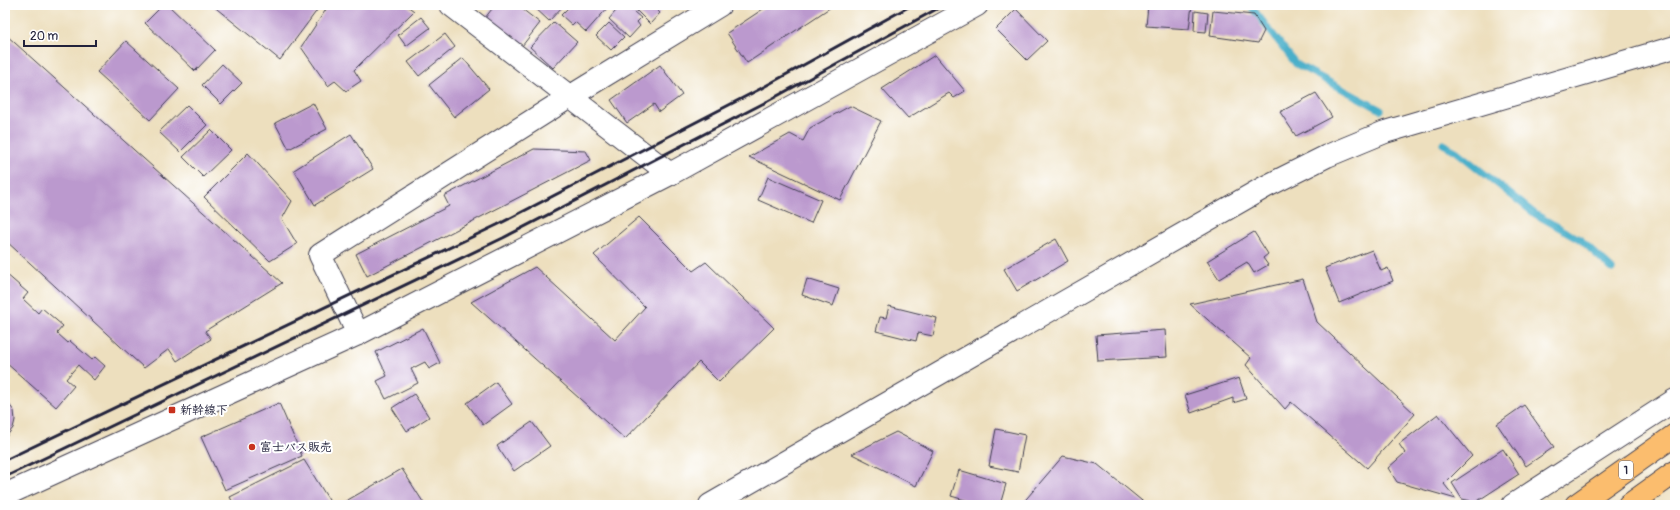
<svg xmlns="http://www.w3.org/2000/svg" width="1680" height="510" font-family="Pangolin,'Klee One',sans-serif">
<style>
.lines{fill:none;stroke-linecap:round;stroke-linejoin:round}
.stream{stroke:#4aafc9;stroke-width:7}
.building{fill:#bb99ce}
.minor-casing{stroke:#403e4f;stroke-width:24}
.tertiary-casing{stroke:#403e4f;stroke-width:24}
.trunk-casing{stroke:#403e4f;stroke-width:24}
.minor{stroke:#fff;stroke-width:22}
.tertiary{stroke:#fff;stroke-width:22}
.trunk{stroke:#fbbd6e;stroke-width:22}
.rail{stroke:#22223b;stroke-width:3}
.poi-dot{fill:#c8321e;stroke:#fff;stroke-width:1.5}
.labels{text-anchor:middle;stroke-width:4;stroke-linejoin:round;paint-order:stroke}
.shield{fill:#fff;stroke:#646476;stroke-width:1}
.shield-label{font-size:11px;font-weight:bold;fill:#22223b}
.poi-label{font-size:12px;font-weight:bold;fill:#22223b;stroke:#fff;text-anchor:start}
</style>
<rect width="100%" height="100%" fill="#fff"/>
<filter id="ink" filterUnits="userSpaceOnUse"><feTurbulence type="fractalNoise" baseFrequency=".025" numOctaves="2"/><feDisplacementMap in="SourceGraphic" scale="8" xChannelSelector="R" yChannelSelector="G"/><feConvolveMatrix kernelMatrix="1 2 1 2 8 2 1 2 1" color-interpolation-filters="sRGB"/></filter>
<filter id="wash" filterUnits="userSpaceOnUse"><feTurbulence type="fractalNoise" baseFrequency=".012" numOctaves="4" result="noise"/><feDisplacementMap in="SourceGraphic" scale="16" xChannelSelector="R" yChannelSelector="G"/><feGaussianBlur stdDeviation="0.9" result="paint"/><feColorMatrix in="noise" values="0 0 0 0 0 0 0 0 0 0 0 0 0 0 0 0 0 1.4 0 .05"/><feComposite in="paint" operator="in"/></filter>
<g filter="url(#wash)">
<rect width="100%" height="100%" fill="#eddfbe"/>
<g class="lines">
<g class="stream">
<path d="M1250 5 1296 64 1381 110"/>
<path d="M1443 144 1456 151 1535 214 1581 240 1612 269"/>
</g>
</g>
<g id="blocks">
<g class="building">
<path d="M163 5H168L215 50 195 71 145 23Z"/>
<path d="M212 5H321L280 60Z"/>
<path d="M329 5H406L414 11 354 70 361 81 346 91 335 81 328 86 301 47Z"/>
<path d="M495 5H517L540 23 522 46 485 18Z"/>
<path d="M532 5H564L549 21Z"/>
<path d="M571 5H610L586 32 575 22 572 25 561 15Z"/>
<path d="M621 5H626L641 18 637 22 640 26 629 38 609 19Z"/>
<path d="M631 5H652L660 13 650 24Z"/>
<path d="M769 5H834L747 63 727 33Z"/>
<path d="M1148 5H1192L1189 29 1146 26Z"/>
<path d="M1016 9 1047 41 1027 60 996 29Z"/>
<path d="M1195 11 1208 13 1206 32 1194 31Z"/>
<path d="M1213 11 1254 15 1264 31 1258 43 1210 36Z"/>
<path d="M421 17 430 28 406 46 398 35Z"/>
<path d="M554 22 577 42 553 68 530 47Z"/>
<path d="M609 23 624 37 611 50 596 36Z"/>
<path d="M5 34 282 283 205 331 211 339 177 361 169 349 144 368 5 240Z"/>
<path d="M445 34 455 47 419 76 408 62Z"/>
<path d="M126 41 179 89 150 120 97 72Z"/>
<path d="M935 55 965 91 954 98 949 93 908 118 882 89Z"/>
<path d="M463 58 489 89 454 117 429 85Z"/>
<path d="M222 64 242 83 221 104 202 85Z"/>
<path d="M660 65 682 95 659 112 654 104 627 123 611 100Z"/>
<path d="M1316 93 1332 117 1296 136 1280 112Z"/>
<path d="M313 103 327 129 289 149 275 123Z"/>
<path d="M187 105 207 125 180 152 159 132Z"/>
<path d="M850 106 881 121 840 200 749 157 790 134 803 141 810 128Z"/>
<path d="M211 130 231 150 203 177 183 157Z"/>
<path d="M351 134 373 169 315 205 294 170Z"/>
<path d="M534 149 586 151 591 160 367 276 356 254 449 206 444 196Z"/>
<path d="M248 153 292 201 282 219 297 244 270 261 204 197Z"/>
<path d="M768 177 821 200 811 223 758 200Z"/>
<path d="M639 217 693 271 706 262 774 328 719 382 699 362 625 439 471 302 535 267 615 340 645 307 594 255Z"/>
<path d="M1254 232 1268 254 1263 258 1268 265 1254 273 1247 262 1219 279 1207 261Z"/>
<path d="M1056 239 1068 261 1017 291 1004 269Z"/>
<path d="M1372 250 1381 271 1388 268 1393 281 1339 303 1325 268Z"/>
<path d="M5 273 28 293 23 299 38 313 42 308 63 326 57 333 68 343 70 341 92 360 95 357 105 366 94 380 78 365 66 379 74 386 56 407 5 362Z"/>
<path d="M807 279 839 289 833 306 802 295Z"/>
<path d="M1303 279 1317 322 1415 414 1367 468 1291 402 1285 409 1246 365 1251 358 1190 304Z"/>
<path d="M889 306 937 318 933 336 918 333 916 341 876 331 880 317 886 318Z"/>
<path d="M423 328 440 363 429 369 425 362 411 369 418 383 386 399 377 381 387 376 376 352Z"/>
<path d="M1165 330 1167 357 1098 361 1096 335Z"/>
<path d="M1239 378 1246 399 1233 403V398L1191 413 1185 395Z"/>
<path d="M496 382 512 404 483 425 467 403Z"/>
<path d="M414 394 429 417 407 431 392 408Z"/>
<path d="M5 399 14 411 15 420 13 428 5 438Z"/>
<path d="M279 403 302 456 225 490 201 437Z"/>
<path d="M1524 405 1554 447 1526 466 1497 424Z"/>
<path d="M1438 414 1472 456 1444 484 1456 499 1397 482 1388 468 1405 453 1399 444Z"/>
<path d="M532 422 550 446 514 471 497 446Z"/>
<path d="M996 429 1025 435 1018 472 989 466Z"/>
<path d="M896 432 933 451 916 486 852 454Z"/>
<path d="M1503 449 1519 474 1476 502 1462 499 1452 483Z"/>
<path d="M1063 456 1097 464 1147 505H1021Z"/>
<path d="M304 460 332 505H234L230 497Z"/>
<path d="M402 469 425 505H339Z"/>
<path d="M959 470 1006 484 1000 505H982L951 496Z"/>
</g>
</g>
</g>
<g filter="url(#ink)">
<use href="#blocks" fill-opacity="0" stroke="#403e4f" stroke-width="1"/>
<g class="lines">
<g class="minor-casing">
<g id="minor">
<path d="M451 5 670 174"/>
<path d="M358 334 320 255 571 96 720 5"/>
<path d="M5 495 358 334 670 174 977 5"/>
<path d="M1513 505 1675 400"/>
</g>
</g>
<g class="tertiary-casing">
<path id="tertiary" d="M710 505 1265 187 1327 156 1385 132 1675 47"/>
</g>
<g class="trunk-casing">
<g id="trunk">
<path d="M1576 505 1675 435"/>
<path d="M1629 505 1675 472"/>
</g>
</g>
<use href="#minor" class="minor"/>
<use href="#tertiary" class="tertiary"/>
<use href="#trunk" class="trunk"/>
<g class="rail">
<path d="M5 460 497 225 760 89 912 5"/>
<path d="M5 477 503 238 768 101 944 5"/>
</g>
</g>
</g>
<g class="poi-dot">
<rect x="168" y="406" width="8" height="8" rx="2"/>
<circle cx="252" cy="447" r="4"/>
</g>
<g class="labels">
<rect class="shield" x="1619" y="461" width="14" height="18" rx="3"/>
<g class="shield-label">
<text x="1626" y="474">1</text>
</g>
<g class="poi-label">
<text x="180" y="414">新幹線下</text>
<text x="260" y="451">富士バス販売</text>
</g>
</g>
<rect width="1680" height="510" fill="none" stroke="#fff" stroke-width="20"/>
<path d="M24 40v6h72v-6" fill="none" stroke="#22223b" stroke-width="2"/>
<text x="30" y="40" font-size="12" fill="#22223b" stroke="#ffffff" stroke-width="3" paint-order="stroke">20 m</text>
</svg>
